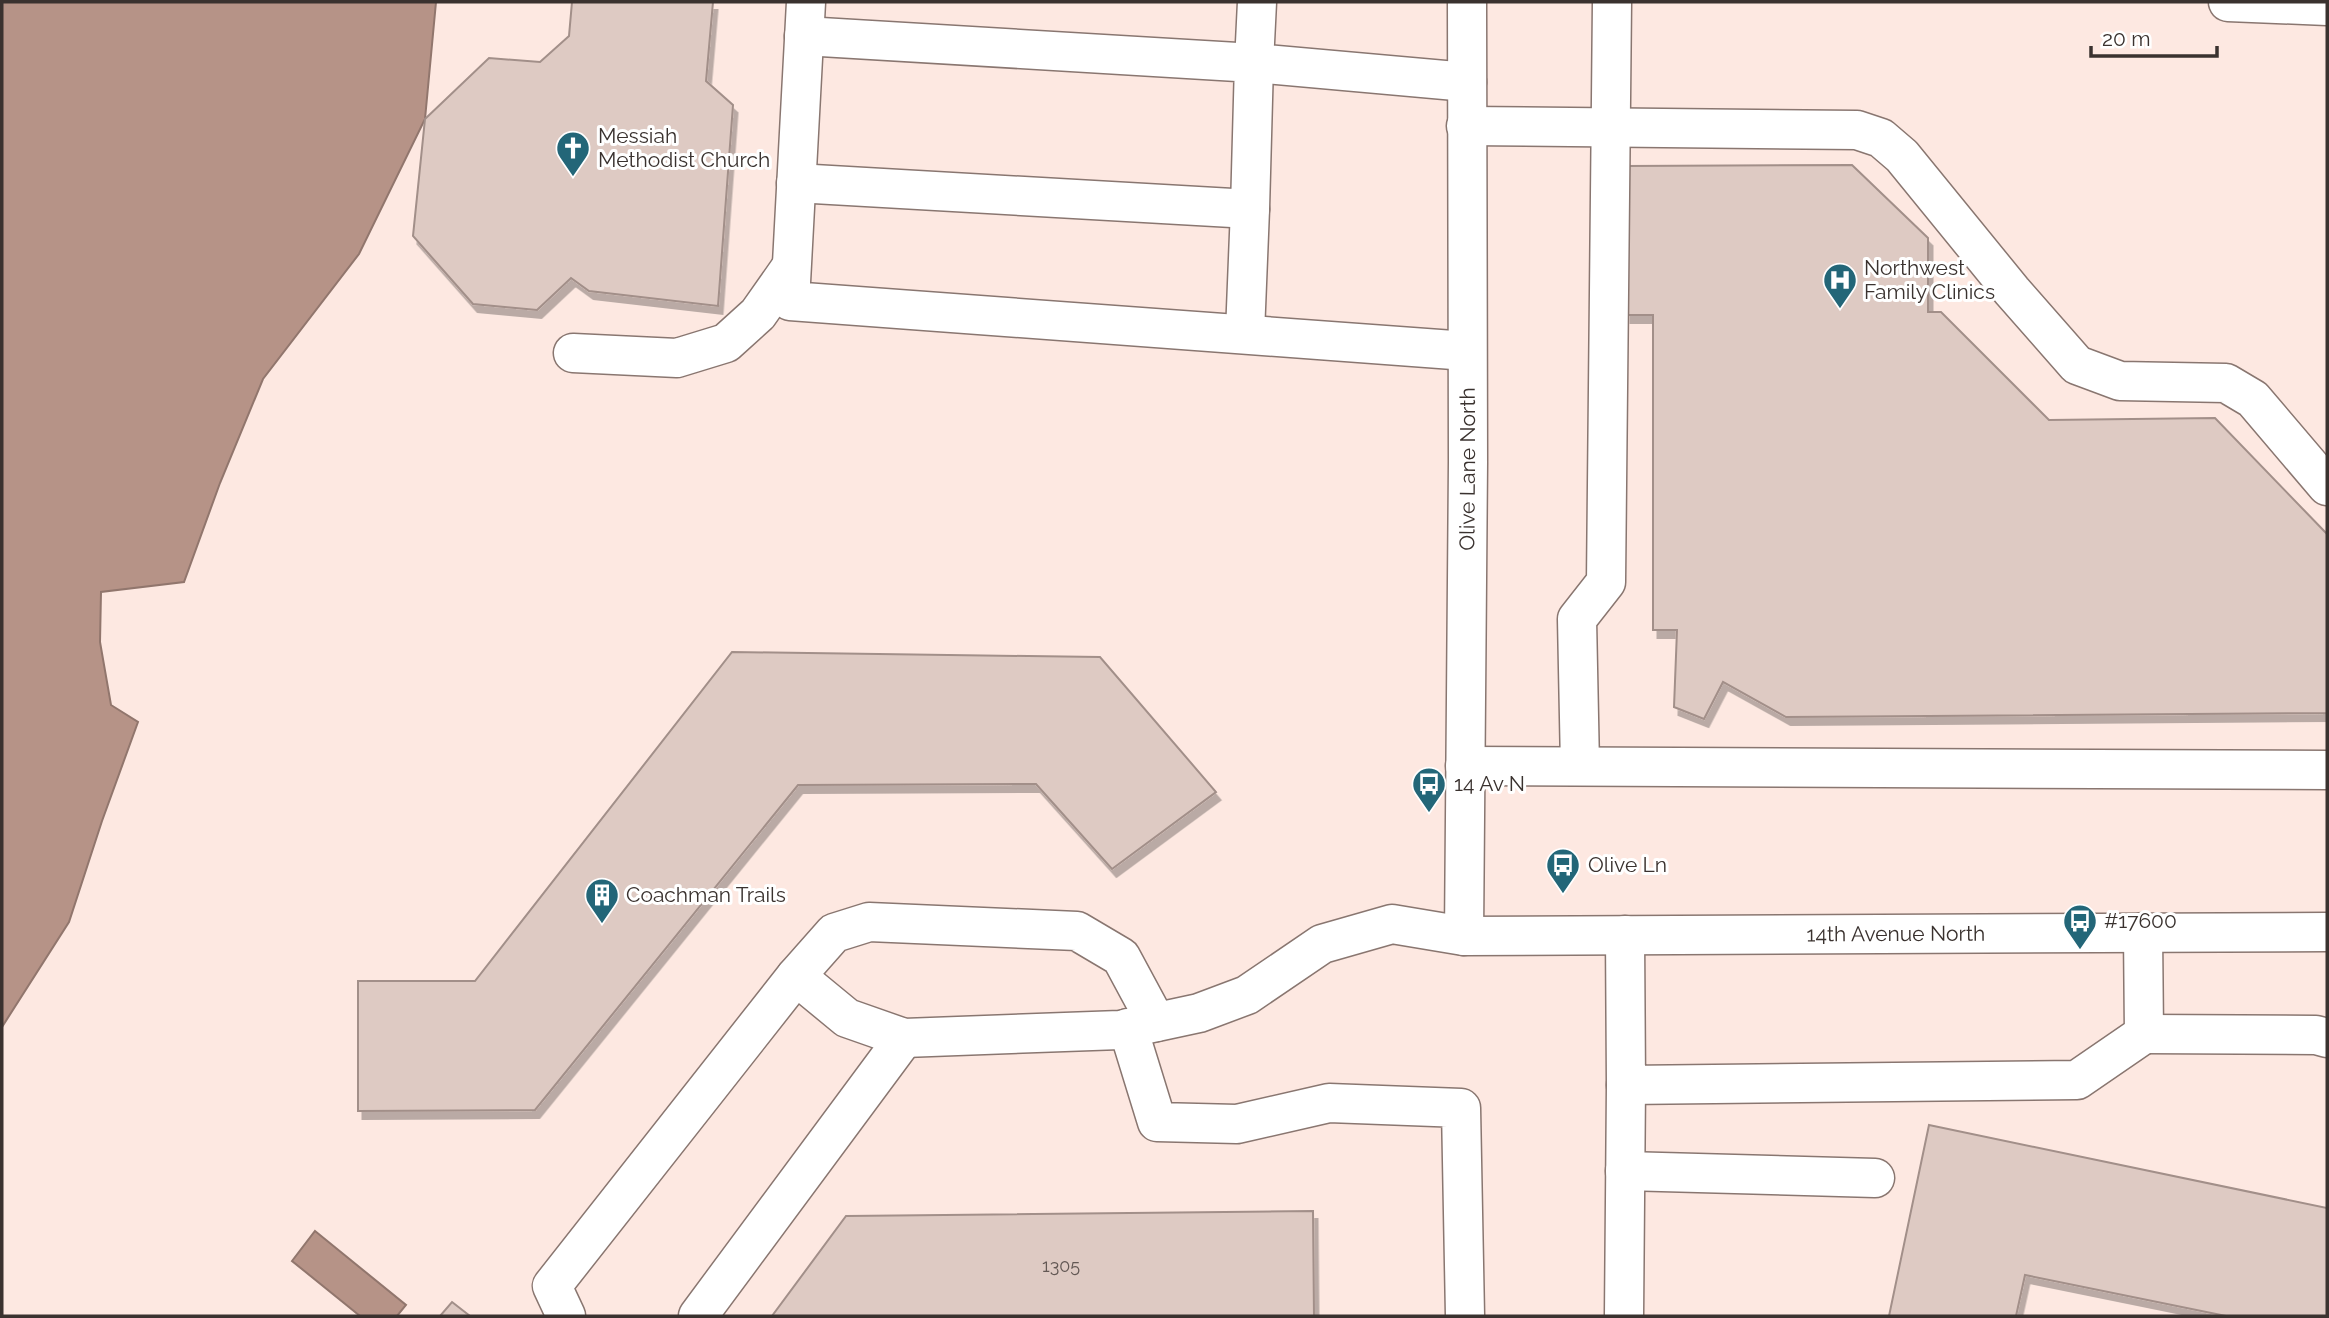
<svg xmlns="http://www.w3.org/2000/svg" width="2329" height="1318" font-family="Raleway,sans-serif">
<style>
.water{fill:#b69387;stroke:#91766d;stroke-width:2}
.building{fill:#decac3;stroke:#a28f89;stroke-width:2;filter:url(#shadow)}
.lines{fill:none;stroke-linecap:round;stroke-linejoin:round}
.minor-casing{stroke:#897670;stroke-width:41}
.minor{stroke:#fff;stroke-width:38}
.labels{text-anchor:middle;stroke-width:6;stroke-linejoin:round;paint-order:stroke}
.number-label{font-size:18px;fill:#635854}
.poi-label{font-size:21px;fill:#3a322f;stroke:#fff;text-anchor:start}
.street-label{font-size:21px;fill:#3a322f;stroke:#fff}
</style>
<defs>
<filter id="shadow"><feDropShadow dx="4.5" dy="8" stdDeviation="0" flood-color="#0004"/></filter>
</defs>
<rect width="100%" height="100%" fill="#fde8e1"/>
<g class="water">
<path d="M2 2H436L425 119 359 254 263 379 220 483 184 582 101 592 100 642 111 705 138 722 102 821 69 922 2 1027Z"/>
<path d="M315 1231 406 1305 397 1316H360L292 1261Z"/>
</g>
<g class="building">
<path d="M572 2H713L706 81 733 105 718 306 589 291 571 278 537 310 473 304 413 236 425 119 489 58 540 62 569 36Z"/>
<path d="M1852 165 1928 238V312H1941L2049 420 2215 418 2327 534V713L1786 717 1723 682 1704 719 1674 707 1677 630H1653V315H1626V166Z"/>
<path d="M732 652 1100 657 1216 792 1112 869 1036 784 798 785 535 1110 358 1111V981H475Z"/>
<path d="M1929 1125 2327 1208V1316H2226L2025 1275 2016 1316H1889Z"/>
<path d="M1313 1211 1314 1316H772L846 1216Z"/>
<path d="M452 1302 470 1316H440Z"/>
</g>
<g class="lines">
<g class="minor-casing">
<g id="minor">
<path d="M806 2 790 301 1467 351"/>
<path d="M1257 2 1254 63 1467 82"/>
<path d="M2228 2 2327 6"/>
<path d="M1466 126 1857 130 1881 138 1902 156 2012 291 2077 365 2120 381 2226 383 2253 399 2327 486"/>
<path d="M796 183 1250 209 1254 63 804 36"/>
<path d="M1245 333 1250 209"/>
<path d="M573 353 677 358 726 343 758 314 791 267"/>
<path d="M1465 766 2327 770"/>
<path d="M1580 766 1577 619 1606 582 1612 2"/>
<path d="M1625 935 1626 1085 2077 1080 2144 1034 2143 932"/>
<path id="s1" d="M1464 936 1468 462 1467 2"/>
<path id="s2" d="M796 976 847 1018 904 1038 1120 1030 1199 1013 1247 995 1322 944 1392 924 1464 936 2327 932"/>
<path d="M1128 1028 1157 1122 1237 1124 1329 1103 1461 1108 1465 1316"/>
<path d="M2144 1034 2316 1035 2327 1038"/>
<path d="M1625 1171 1875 1178"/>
<path d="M566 1316 552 1286 796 976 834 933 869 922 1077 931 1121 957 1156 1022"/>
<path d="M698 1316 904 1038"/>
<path d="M1624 1316 1626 1085"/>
</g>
</g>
<use href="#minor" class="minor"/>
</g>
<defs>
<g id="church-pin" transform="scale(1.75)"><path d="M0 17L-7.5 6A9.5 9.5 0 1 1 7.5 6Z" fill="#236678" stroke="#fff"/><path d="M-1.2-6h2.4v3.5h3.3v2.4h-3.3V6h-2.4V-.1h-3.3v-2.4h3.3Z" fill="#fff"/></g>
<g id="hospital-pin" transform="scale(1.75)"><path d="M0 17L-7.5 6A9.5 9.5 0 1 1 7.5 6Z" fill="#236678" stroke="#fff"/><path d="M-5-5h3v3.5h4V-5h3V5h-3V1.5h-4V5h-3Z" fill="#fff"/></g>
<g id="bus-pin" transform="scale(1.75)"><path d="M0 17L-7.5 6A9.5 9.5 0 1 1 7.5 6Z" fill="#236678" stroke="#fff"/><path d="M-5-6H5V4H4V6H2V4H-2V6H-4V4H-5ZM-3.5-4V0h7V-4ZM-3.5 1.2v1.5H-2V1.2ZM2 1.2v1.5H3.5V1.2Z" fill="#fff"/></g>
<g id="building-pin" transform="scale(1.75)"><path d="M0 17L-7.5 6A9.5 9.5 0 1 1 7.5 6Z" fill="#236678" stroke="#fff"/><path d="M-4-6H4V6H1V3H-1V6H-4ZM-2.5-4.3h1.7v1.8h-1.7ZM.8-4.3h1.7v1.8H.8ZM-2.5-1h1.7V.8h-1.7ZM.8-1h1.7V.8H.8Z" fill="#fff"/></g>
</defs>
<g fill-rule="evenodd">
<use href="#church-pin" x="573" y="148"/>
<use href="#hospital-pin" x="1840" y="280"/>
<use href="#bus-pin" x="1429" y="784"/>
<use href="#bus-pin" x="1563" y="865"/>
<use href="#building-pin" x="602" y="895"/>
<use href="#bus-pin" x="2080" y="921"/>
</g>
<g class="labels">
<g class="number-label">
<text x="1061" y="1272">1305</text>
</g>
<g class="poi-label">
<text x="598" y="143">Messiah<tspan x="598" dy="24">Methodist Church</tspan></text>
<text x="1864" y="275">Northwest<tspan x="1864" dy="24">Family Clinics</tspan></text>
<text x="1454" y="791">14 Av N</text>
<text x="1588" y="872">Olive Ln</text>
<text x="626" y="902">Coachman Trails</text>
<text x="2104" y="928">#17600</text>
</g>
<g class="street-label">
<text dy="7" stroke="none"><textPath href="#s1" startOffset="467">Olive Lane North</textPath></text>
<text dy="7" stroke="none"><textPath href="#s2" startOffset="1143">14th Avenue North</textPath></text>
</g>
</g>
<rect width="2329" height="1318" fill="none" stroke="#3a322f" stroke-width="7"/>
<path d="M2091 46v10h126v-10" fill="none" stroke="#3a322f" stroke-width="3.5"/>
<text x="2102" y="46" font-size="21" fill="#3a322f" stroke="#ffffff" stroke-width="5" paint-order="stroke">20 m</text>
</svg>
